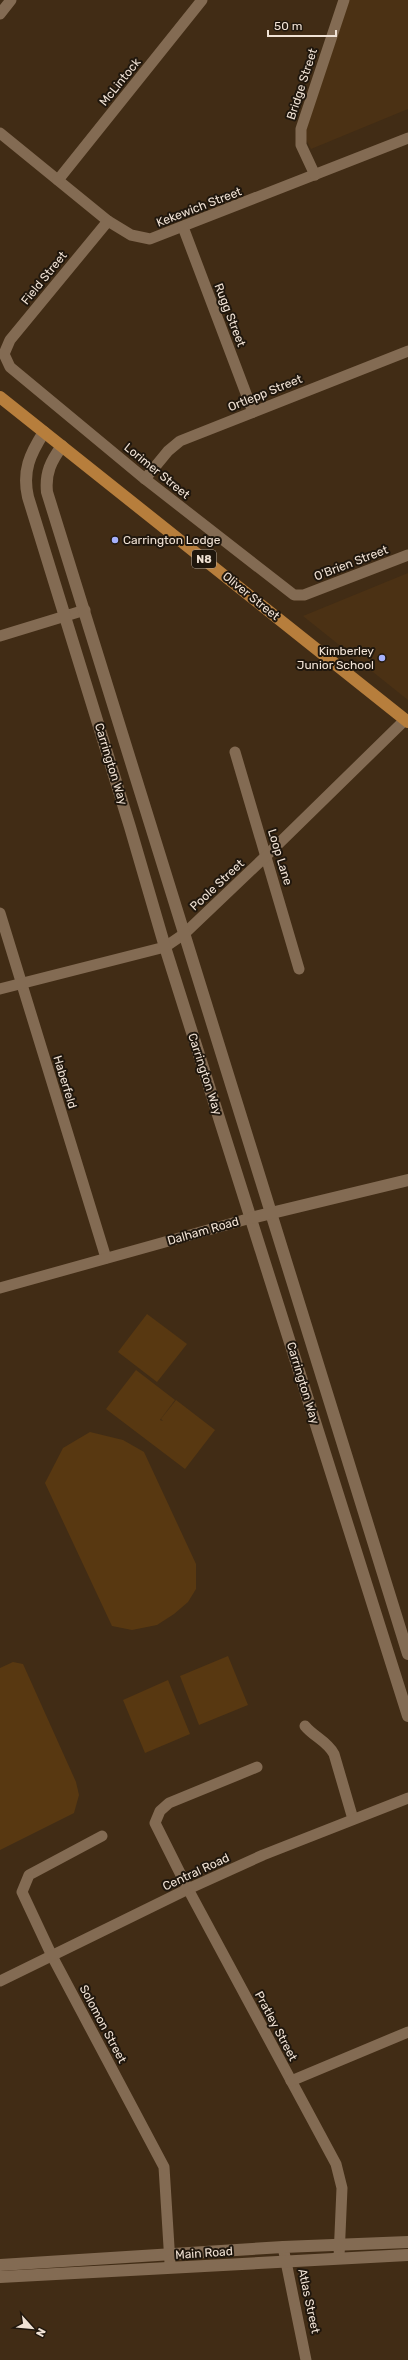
<svg xmlns="http://www.w3.org/2000/svg" width="408" height="2360" font-family="Rubik,sans-serif">
<style>
.built{fill:#4b3114}
.green{fill:#583811}
.lines{fill:none;stroke-linecap:round;stroke-linejoin:round}
.minor{stroke:#836b53;stroke-width:11}
.tertiary{stroke:#836b53;stroke-width:12}
.trunk{stroke:#b77e3c;stroke-width:12}
.poi-dot{fill:#a6b1fc;stroke:#20170d;stroke-width:1.5}
.labels{text-anchor:middle;stroke-width:4;stroke-linejoin:round;paint-order:stroke}
.shield{fill:#20170d;stroke:#b2a599;stroke-width:1}
.shield-label{font-size:11px;font-weight:bold;fill:#f0e2d5}
.street-label{font-size:12px;fill:#f0e2d5;stroke:#20170d}
.poi-label{font-size:12px;fill:#f0e2d5;stroke:#20170d;text-anchor:start}
</style>
<rect width="100%" height="100%" fill="#412c15"/>
<g class="built">
<path d="M346 0H408V109L311 149 301 130Z"/>
<path d="M408 573V700L303 616Z"/>
</g>
<g class="green">
<path d="M147 1314 187 1344 157 1382 118 1352Z"/>
<path d="M136 1370 175 1400 160 1420 163 1421 161 1419 176 1400 215 1430 185 1469 106 1409Z"/>
<path d="M90 1432 123 1440 144 1452 196 1564V1589L188 1602 174 1614 157 1625 132 1630 112 1626 45 1483 63 1448Z"/>
<path d="M228 1656 248 1705 199 1725 180 1676Z"/>
<path d="M13 1662 23 1664 76 1782 79 1795 74 1813 0 1850V1668Z"/>
<path d="M168 1680 190 1734 145 1753 123 1700Z"/>
</g>
<g class="lines">
<g class="minor">
<path d="M0 14 11 0"/>
<path d="M0 133 108 221 131 235 150 239 408 138"/>
<path d="M315 175 301 145V129L344 0"/>
<path d="M58 180 202 0"/>
<path d="M108 221 10 340 4 354 10 367 145 479 294 595H304L408 555"/>
<path d="M183 227 253 412"/>
<path d="M145 479 168 451 180 441 408 351"/>
<path d="M0 636 85 610"/>
<path d="M235 752 299 969"/>
<path d="M0 913 106 1258"/>
<path d="M0 989 165 947 184 934 266 856 405 720"/>
<path d="M0 1288 251 1218"/>
<path d="M305 1726C314 1737 327 1741 334 1754L353 1819"/>
<path d="M257 1767 169 1803 160 1811 155 1823 188 1889 336 2164 342 2188 339 2257"/>
<path d="M102 1836 29 1875 22 1892 52 1956 164 2167 170 2263"/>
<path d="M0 1981 188 1889 263 1855 408 1798"/>
<path d="M291 2081 408 2032"/>
<path d="M283 2247 306 2360"/>
</g>
<g class="tertiary">
<path d="M44 432C30 454 22 471 28 497L130 827 165 947 408 1716"/>
<path d="M62 446C51 461 45 473 47 492L408 1654"/>
<path d="M251 1218 408 1180"/>
<path d="M0 2265 283 2247 408 2242"/>
<path d="M0 2277 408 2255"/>
</g>
<path class="trunk" d="M0 397 408 722"/>
</g>
<g class="poi-dot">
<circle cx="115" cy="540" r="4"/>
<circle cx="382" cy="658" r="4"/>
</g>
<g class="labels">
<rect class="shield" x="192" y="550" width="24" height="18" rx="3"/>
<g class="shield-label">
<text x="204" y="563">N8</text>
</g>
<g class="street-label">
<text transform="translate(120 82) rotate(-51)" y="4">McLintock</text>
<text transform="translate(302 84) rotate(-72)" y="4">Bridge Street</text>
<text transform="translate(199 207) rotate(-21)" y="4">Kekewich Street</text>
<text transform="translate(44 278) rotate(-51)" y="4">Field Street</text>
<text transform="translate(230 315) rotate(69)" y="4">Rugg Street</text>
<text transform="translate(265 393) rotate(-22)" y="4">Ortlepp Street</text>
<text transform="translate(157 471) rotate(39)" y="4">Lorimer Street</text>
<text transform="translate(351 563) rotate(-21)" y="4">O'Brien Street</text>
<text transform="translate(251 596) rotate(39)" y="4">Oliver Street</text>
<text transform="translate(111 764) rotate(73)" y="4">Carrington Way</text>
<text transform="translate(280 857) rotate(73)" y="4">Loop Lane</text>
<text transform="translate(217 885) rotate(-43)" y="4">Poole Street</text>
<text transform="translate(205 1074) rotate(72)" y="4">Carrington Way</text>
<text transform="translate(65 1082) rotate(73)" y="4">Haberfeld</text>
<text transform="translate(203 1231) rotate(-16)" y="4">Dalham Road</text>
<text transform="translate(303 1383) rotate(73)" y="4">Carrington Way</text>
<text transform="translate(196 1872) rotate(-25)" y="4">Central Road</text>
<text transform="translate(103 2024) rotate(62)" y="4">Solomon Street</text>
<text transform="translate(276 2026) rotate(62)" y="4">Pratley Street</text>
<text transform="translate(204 2253) rotate(-4)" y="4">Main Road</text>
<text transform="translate(309 2301) rotate(78)" y="4">Atlas Street</text>
</g>
<g class="poi-label">
<text x="123" y="544">Carrington Lodge</text>
<text x="374" y="655" text-anchor="end">Kimberley<tspan x="374" dy="14">Junior School</tspan></text>
</g>
</g>
<g transform="translate(32 2328) rotate(117)" stroke="#20170d" stroke-width="3" paint-order="stroke">
<path d="M0-3L7 15L0 10L-7 15Z" fill="#f0e2d5"/>
<text y="-6" font-size="11" font-weight="bold" text-anchor="middle" fill="#f0e2d5">N</text>
</g>
<path d="M268 30v6h68v-6" fill="none" stroke="#f0e2d5" stroke-width="2"/>
<text x="274" y="30" font-size="12" fill="#f0e2d5" stroke="#20170d" stroke-width="3" paint-order="stroke">50 m</text>
</svg>
